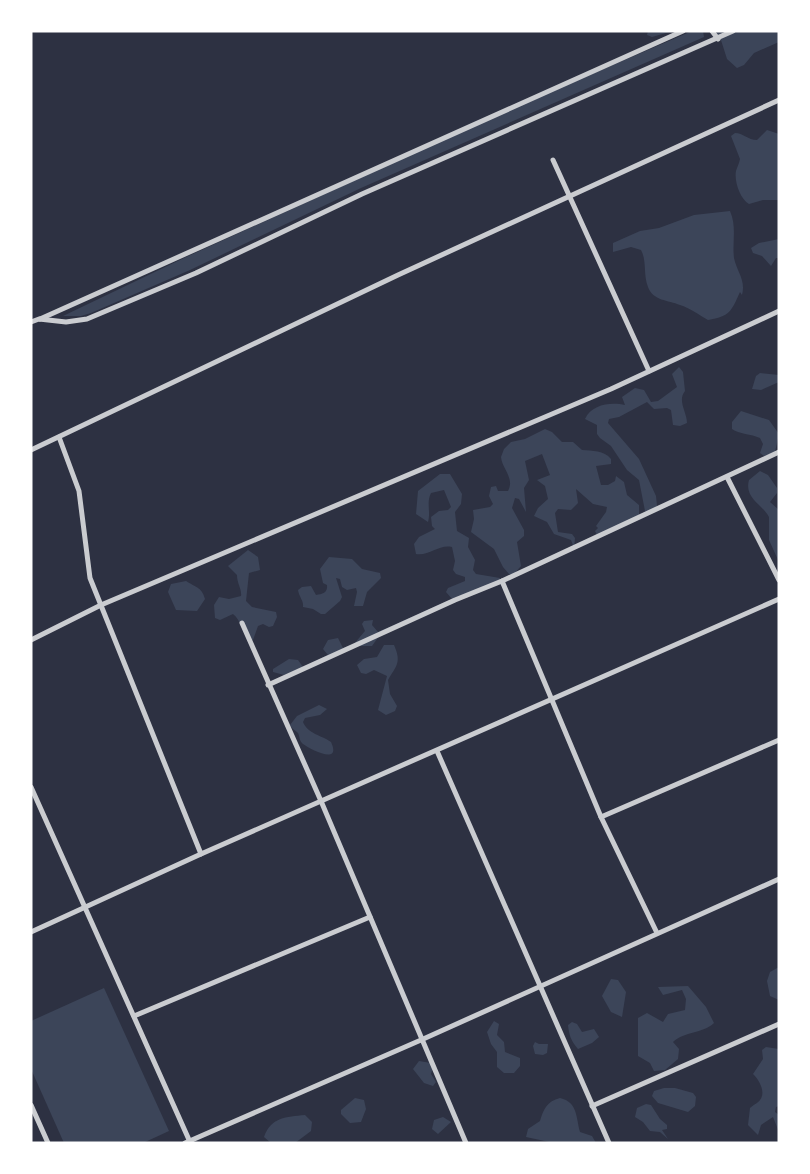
<svg xmlns="http://www.w3.org/2000/svg" width="810" height="1174" font-family="Cabin,sans-serif">
<style>
.green{fill:#3c4559}
.lines{fill:none;stroke-linecap:round;stroke-linejoin:round}
.minor{stroke:#caccd0;stroke-width:5}
</style>
<rect width="100%" height="100%" fill="#2d3142"/>
<g class="green">
<path d="M648 31H673L652 37 647 35Z"/>
<path d="M692 31H703L704 37 361 188 190 270 91 313 81 316H63L184 258 527 102Z"/>
<path d="M709 31H779V42L754 53 744 65 737 68 727 59 720 37Z"/>
<path d="M767 130 779 134V200H763L749 204C740 199 734 181 736 171 737 167 739 164 740 159L731 136 735 133C743 133 748 140 757 140Z"/>
<path d="M730 211C737 227 732 242 734 258 737 272 746 280 742 295L740 292C731 312 730 316 708 320 699 315 690 308 680 305 668 300 653 301 648 287 643 274 647 261 641 250L631 247 613 252V243L640 231 659 228 694 215Z"/>
<path d="M779 239V258H776L771 266 762 256 753 253 751 248 759 243Z"/>
<path d="M679 367 683 372 685 391C677 401 687 412 687 423L680 426 673 425 671 410 667 408 654 409 647 402 619 417 609 419 608 423 639 459 656 496 657 506 650 512 645 511 639 480 627 470 611 446 600 438 597 434V425L585 419C592 404 611 402 625 405L622 397 635 388 644 390 651 402 658 401 677 387 672 374Z"/>
<path d="M760 373 779 375V382L761 390 752 389 756 376Z"/>
<path d="M741 411 769 420 779 434 775 452 764 456 760 453 763 444 760 438C751 434 739 434 732 429V422Z"/>
<path d="M545 429 552 432 562 442H573L582 450C592 451 604 450 611 459V464L596 466 601 485H608L615 481 616 476 624 482 627 495 639 505V516C626 523 614 536 597 535L595 531 598 528 596 526 606 512 607 507 593 504 576 489 578 503 571 510 558 509 555 513 558 532 572 534 575 538 574 548 571 540 554 534 547 522 534 516 538 508 548 499 545 486 537 480 550 475 542 454 525 461 529 480 524 488 526 512 519 499 515 498 512 508 524 530V536L517 542 521 566 514 574H509L503 567 494 549 471 532 474 519 473 510 490 507 493 504 489 496 491 487 496 486 498 491H508C515 478 502 469 501 457L504 449 511 442 525 439Z"/>
<path d="M760 471 768 475 777 488V493L770 502 779 510V562L769 540V517C762 504 744 498 749 480Z"/>
<path d="M440 474H450L462 494 461 504 455 512 457 531 469 538 468 547 475 560 473 570 476 574 500 578 498 583 379 636 372 646H355L284 675 273 672V669L289 659 298 660 303 667 328 655 323 649 328 640 338 638 343 648 354 644 365 631 362 624 364 621 373 620 372 625 378 632 452 599 446 592 448 588 465 581V577L456 574 453 570 455 561 452 547C439 544 430 556 416 554L414 544 419 537 435 529 432 526 431 517 439 511 448 510 451 507 444 490 431 493C426 503 431 511 428 522L416 514 418 491Z"/>
<path d="M248 550 258 557 260 570 249 573 246 601 252 607 276 612 277 617 273 626 269 627 263 624 258 626 253 640H248C242 632 241 620 233 614L220 620 215 618 214 605 219 597 229 599 241 596C242 589 237 584 237 575L228 566Z"/>
<path d="M329 557 352 559 362 569 380 573 381 578 367 592 363 606H354L357 592 356 588 347 590 342 587 340 579 336 578 342 597 340 601 325 614H321L313 609 303 607C304 601 299 597 298 590L302 587 311 586 316 595C322 594 328 593 327 585L323 583 320 569Z"/>
<path d="M186 581C195 587 202 587 205 599L197 611 176 610 168 592 171 584Z"/>
<path d="M384 645H394C402 663 396 666 388 680L390 694 397 706 395 711 386 715 378 710 387 676 374 670 366 674 361 673 357 665 364 659 377 657Z"/>
<path d="M319 705 327 709 320 715 305 718 303 722C308 734 321 735 331 742 342 766 310 749 303 744 299 741 300 737 298 733 295 730 292 729 290 725L297 716Z"/>
<path d="M779 967V1000L770 996 767 981 770 972Z"/>
<path d="M611 979 618 980 626 992 622 1017 611 1012 602 996Z"/>
<path d="M688 986 706 1007 714 1023C702 1034 685 1031 673 1042L679 1049 678 1059 665 1070 654 1071 650 1063 638 1056V1018L647 1013 663 1022 668 1014 685 1010 686 999 682 990 663 995 658 987Z"/>
<path d="M104 988 169 1131 143 1143H64L31 1069V1021Z"/>
<path d="M494 1021 499 1024 497 1035 504 1042 505 1052 520 1058V1066L514 1073H504L497 1067V1052L491 1044 487 1032Z"/>
<path d="M572 1022 577 1024 582 1032 594 1029 599 1037 592 1043 578 1049C571 1041 569 1035 568 1025Z"/>
<path d="M535 1042 539 1044H548L547 1053 543 1055 535 1054 533 1046Z"/>
<path d="M766 1047 779 1049V1106L776 1107 775 1112 779 1115V1132L773 1117 761 1125 758 1135 748 1125 750 1108C752 1106 754 1105 757 1103 768 1095 760 1081 753 1074L763 1059 762 1050Z"/>
<path d="M419 1061 431 1063 433 1067 431 1074 436 1082 433 1086 424 1083 413 1069Z"/>
<path d="M664 1088H675L693 1093 696 1097 695 1106 688 1112 658 1103 652 1096 654 1091Z"/>
<path d="M355 1098 364 1100 366 1109 361 1122 350 1123 341 1114V1110Z"/>
<path d="M560 1098C578 1102 576 1118 580 1132L592 1136 596 1143H554L526 1137 528 1129 540 1121C543 1110 547 1101 560 1098Z"/>
<path d="M646 1104 651 1105 660 1119 667 1125V1129L662 1130 668 1139 660 1132 650 1131 643 1122 635 1117 637 1108Z"/>
<path d="M305 1115 312 1122 311 1131 295 1143H271L264 1137C271 1117 286 1117 305 1115Z"/>
<path d="M443 1117 451 1122 438 1134 432 1129 434 1120Z"/>
</g>
<g class="lines">
<g class="minor">
<path d="M712 31 718 39"/>
<path d="M553 160 649 371"/>
<path d="M40 319 683 31"/>
<path d="M31 322 39 319 66 322 87 319 196 273 362 194 733 31"/>
<path d="M59 437 79 491 90 578 201 854"/>
<path d="M31 450 398 275 779 100"/>
<path d="M727 477 779 580"/>
<path d="M502 581 601 817 657 933"/>
<path d="M242 623 321 801 466 1143"/>
<path d="M31 640 101 605 611 389 779 311"/>
<path d="M268 685 455 600 502 581 779 452"/>
<path d="M437 751 609 1143"/>
<path d="M31 787 190 1142"/>
<path d="M601 817 779 740"/>
<path d="M31 932 201 854 779 599"/>
<path d="M134 1016 370 917"/>
<path d="M31 1105 48 1143"/>
<path d="M592 1106 779 1024"/>
<path d="M185 1143 421 1040 779 879"/>
</g>
</g>
<rect width="810" height="1174" fill="none" stroke="#ffffff" stroke-width="65"/>
</svg>
